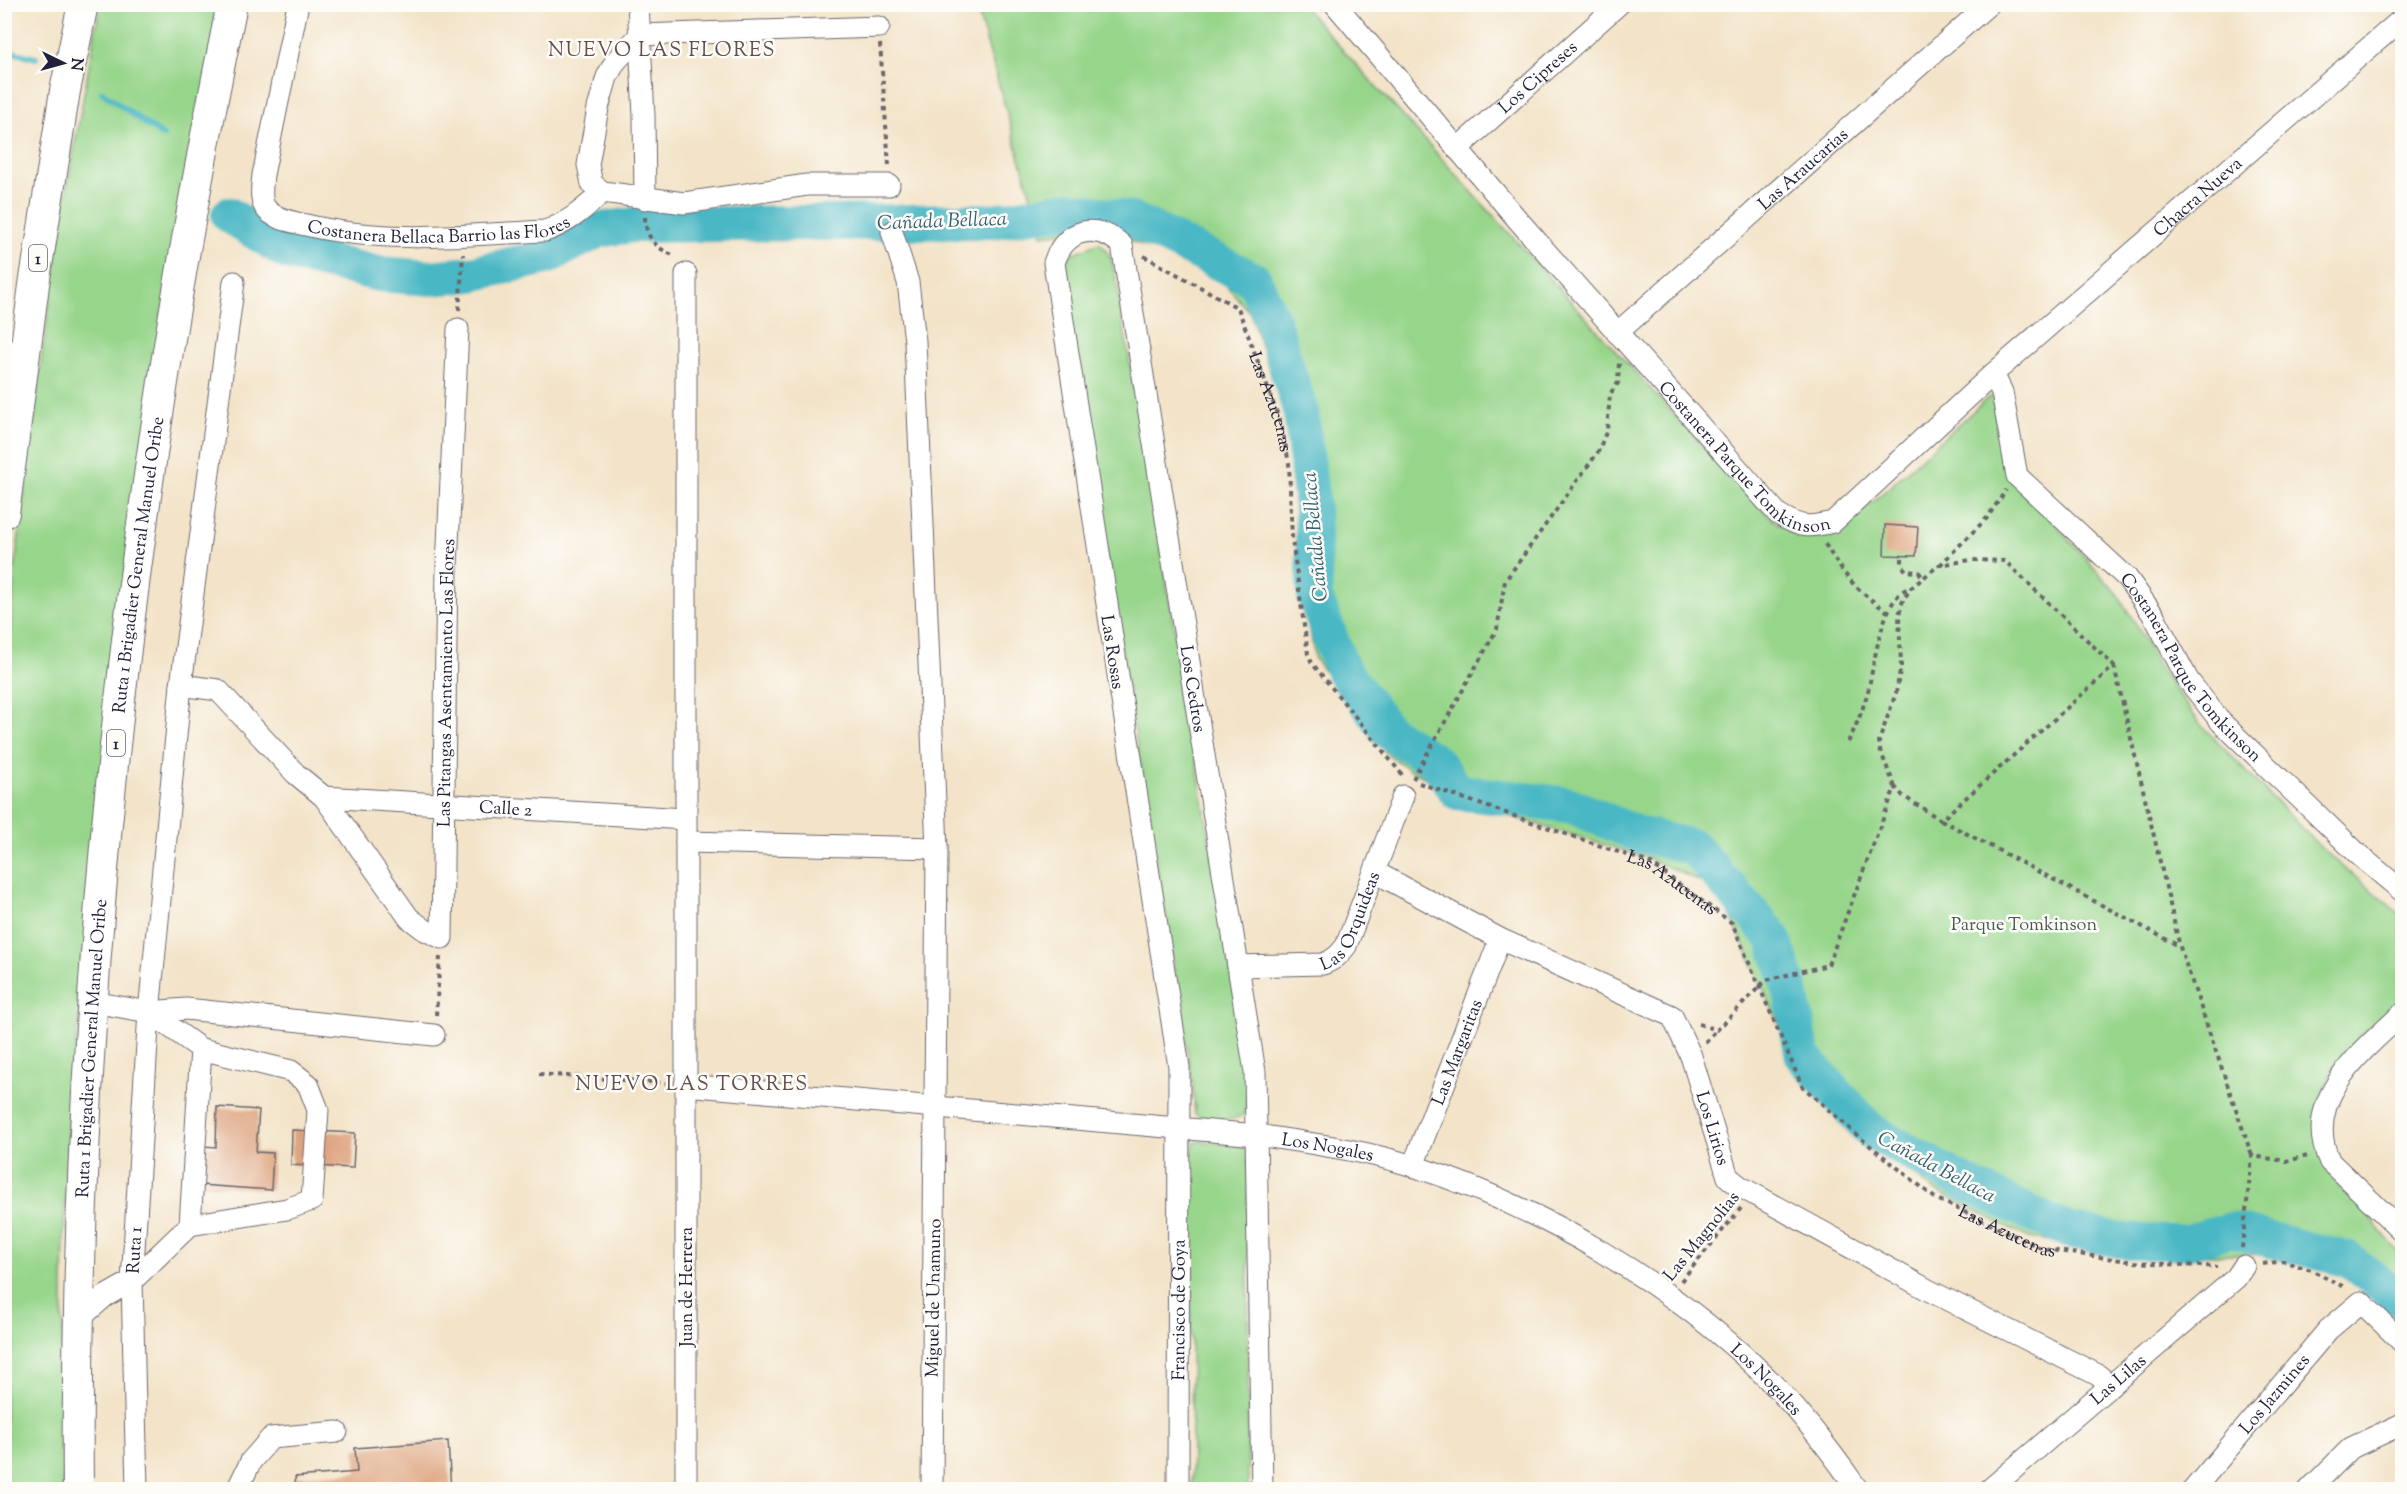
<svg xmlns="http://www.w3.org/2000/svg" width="2407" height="1494" font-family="'Sorts Mill Goudy',serif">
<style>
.green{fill:#97d58b;stroke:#5c7c63;stroke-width:1.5}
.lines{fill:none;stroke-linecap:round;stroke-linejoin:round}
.stream{stroke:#49b7c4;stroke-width:6}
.river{stroke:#49b7c4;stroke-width:36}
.building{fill:#dda17b}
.minor-casing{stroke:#6b666c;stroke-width:23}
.highway-casing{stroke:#6b666c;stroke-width:32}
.path{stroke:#6b666c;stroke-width:4;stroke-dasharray:4.5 4.5;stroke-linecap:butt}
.minor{stroke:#fff;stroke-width:21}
.highway{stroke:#fff;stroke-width:30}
.labels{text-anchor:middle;stroke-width:5;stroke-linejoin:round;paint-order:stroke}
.shield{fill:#fdfcf7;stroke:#646373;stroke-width:1.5}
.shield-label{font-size:16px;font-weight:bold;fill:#22223b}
.street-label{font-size:18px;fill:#22223b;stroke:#fdfcf7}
.park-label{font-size:18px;fill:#455853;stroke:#fdfcf7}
.neighbourhood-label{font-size:20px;letter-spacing:1.5px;fill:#634e51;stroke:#fdfcf7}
.water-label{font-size:20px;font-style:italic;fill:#325e72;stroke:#fdfcf7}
</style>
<rect width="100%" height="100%" fill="#fdfcf7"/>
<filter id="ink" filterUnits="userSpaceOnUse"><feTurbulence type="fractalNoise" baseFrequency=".0167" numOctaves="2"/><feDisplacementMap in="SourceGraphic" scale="12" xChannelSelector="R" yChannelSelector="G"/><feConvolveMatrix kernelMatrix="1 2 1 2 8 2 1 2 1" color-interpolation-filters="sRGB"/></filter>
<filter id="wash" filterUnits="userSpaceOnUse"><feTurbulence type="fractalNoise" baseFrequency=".008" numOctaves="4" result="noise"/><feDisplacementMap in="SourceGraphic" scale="24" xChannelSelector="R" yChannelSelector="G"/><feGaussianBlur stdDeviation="1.35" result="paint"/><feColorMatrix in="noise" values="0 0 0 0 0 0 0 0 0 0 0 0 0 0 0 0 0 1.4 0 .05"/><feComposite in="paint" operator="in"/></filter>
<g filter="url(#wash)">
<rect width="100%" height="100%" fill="#f3e3c8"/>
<g class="green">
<path d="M100 5H218L88 944C83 990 76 1037 72 1084 61 1219 62 1355 63 1489L5 1490 4 708 16 559 40 368 67 188Z"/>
<path d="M976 5H1302L1686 428 1774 521 1799 537H1821L1845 527 1990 396 1994 399 1997 433 2013 476 2117 594 2138 628 2159 667 2200 724 2321 848 2402 916V1001L2363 1033 2333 1068 2321 1099 2333 1172 2402 1257V1323L2358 1281 2293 1254 2157 1256 2029 1238 1933 1189 1871 1142 1806 1085 1725 903 1704 883 1648 858 1490 810 1410 770 1386 753 1315 659 1301 580 1299 495 1292 437 1250 313 1226 285 1171 256 1118 236 1067 232 1042 235Z"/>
<path d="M1099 243C1112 254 1113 265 1116 280L1250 1083 1244 1114C1232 1123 1207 1122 1195 1114L1193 1086 1061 280 1062 264 1072 254Z"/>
<path d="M1201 1141 1240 1146 1246 1149 1248 1155V1489L1192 1490 1190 1159 1194 1143Z"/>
</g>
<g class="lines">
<g class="stream">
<path d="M4 50 36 58"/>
<path d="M102 92 163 136"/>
</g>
<path class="river" d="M229 215 287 252 379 274 431 278 471 274 546 257 599 230 633 225 995 221 1069 209 1133 220 1254 280 1272 320 1301 413 1312 504 1315 597 1342 669 1389 732 1436 762 1457 792 1570 805 1637 834 1693 847 1773 937 1791 992 1803 1057 1871 1131 1965 1183 2067 1230 2129 1242H2187L2231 1230 2349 1260 2402 1301"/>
</g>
<g id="blocks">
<g class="building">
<path d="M1885 525 1918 527 1916 556 1884 555Z"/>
<path d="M217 1107 259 1110 256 1152 273 1153 271 1190 200 1185 203 1146 216 1147Z"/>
<path d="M292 1130 355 1133 353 1168 291 1165Z"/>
<path d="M448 1441 451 1490H296L295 1477 357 1472 355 1448Z"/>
</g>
</g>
</g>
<g filter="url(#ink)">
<use href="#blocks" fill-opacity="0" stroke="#6b666c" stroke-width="1.5"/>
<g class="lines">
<g class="minor-casing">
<g id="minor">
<path id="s3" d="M298 4 263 175C262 185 259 202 267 210 277 220 294 222 306 225 385 244 465 235 545 231 569 223 585 208 603 192"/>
<path d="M638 4 644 116 645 199"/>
<path id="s4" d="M1335 4 1518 220 1778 514C1801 528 1807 528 1833 522L1993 374 2402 19"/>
<path d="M640 35 615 62 607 77 598 108 588 165 592 184 603 192 684 203 807 185H889"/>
<path d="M640 35 879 27"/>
<path id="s5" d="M1457 149 1619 4"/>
<path d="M892 232 908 282 915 341 937 848 932 1490"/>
<path id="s6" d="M1617 333 1989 4"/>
<path id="s7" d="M1993 374 2002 392 2017 476 2127 578 2154 616 2188 680 2221 722 2358 854 2402 891"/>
<path id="s8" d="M181 685 218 690 296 774 324 797 409 918 425 930 442 938 447 566 458 329"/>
<path id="s9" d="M324 797 685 819"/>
<path d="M686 842 937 848"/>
<path id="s10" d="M1375 872 1500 939 1672 1016 1691 1056 1728 1177 1739 1186 1930 1291 2098 1375 2111 1386"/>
<path id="s11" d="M1238 966 1323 964C1334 960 1339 955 1346 946L1403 796"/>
<path d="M93 1002 149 1012 186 1009 434 1035"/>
<path d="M2402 1014C2362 1051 2300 1101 2330 1162L2402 1231"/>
<path id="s12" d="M685 1085 1257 1135C1309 1143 1363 1150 1413 1166 1537 1205 1674 1285 1766 1377 1800 1411 1830 1450 1858 1490"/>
<path id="s13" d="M1413 1166 1500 939"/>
<path d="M190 1225 287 1209 312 1200 318 1110 308 1084 291 1071 201 1049"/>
<path d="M80 1318 104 1297 132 1281 190 1225 201 1049 149 1012"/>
<path id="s14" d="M137 1490 132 1281 149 1012 181 685 234 282"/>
<path d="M237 1490 251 1461 271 1438 337 1432"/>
<path d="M686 1490V274"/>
<path id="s15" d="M1178 1490 1179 1067 1054 263C1065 228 1096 222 1122 245L1255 1072 1262 1490"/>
<path id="s16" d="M1989 1490 2236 1278 2244 1266"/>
<path id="s17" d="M2193 1490 2328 1330 2361 1302 2402 1342"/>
<path d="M2309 1490 2351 1448 2402 1424"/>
</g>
</g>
<g class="highway-casing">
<g id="highway">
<path d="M4 513 34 285 65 91 83 4"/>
<path id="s18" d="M78 1490C73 991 131 492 232 4"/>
</g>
</g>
<g class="path">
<path d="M880 44 889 165"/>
<path d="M645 217C645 237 657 250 676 256"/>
<path id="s1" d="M1144 256 1238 308 1281 424 1289 463 1292 539 1308 654 1312 663 1404 777"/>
<path d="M459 310 463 254"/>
<path d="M1825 544C1844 576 1857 591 1888 612"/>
<path d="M1902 558V565L1906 571 1919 572 1923 578"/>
<path d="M1940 565 1987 518 2006 490"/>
<path d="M2114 666 2180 947 2252 1156"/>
<path d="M1848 742C1856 727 1862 711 1867 695 1874 669 1881 595 1910 588"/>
<path d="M1413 779 1497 629 1505 581 1598 452 1607 430 1610 394 1618 383 1619 363"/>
<path id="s2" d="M1419 783 1650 863 1732 923 1802 1086 1858 1136 1935 1198 2043 1249 2135 1262 2217 1267"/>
<path d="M1941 820 2179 946"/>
<path d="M436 1015 440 957"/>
<path d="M1699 1024 1717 1030 1766 980 1828 965 1895 787 1903 796 1941 820 2114 666 2005 561 1971 560 1939 565 1911 588 1903 600 1899 615 1901 665 1896 693 1879 741 1880 750 1895 787"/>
<path d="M1705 1042 1717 1030"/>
<path d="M539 1074 667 1083"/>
<path d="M2242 1248 2252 1156 2286 1161 2308 1156"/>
<path d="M2263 1264 2283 1261 2311 1270 2346 1288"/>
<path d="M1681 1281 1741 1208"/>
</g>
<use href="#minor" class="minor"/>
<use href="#highway" class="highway"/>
</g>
</g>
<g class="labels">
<g class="shield">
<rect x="29" y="245" width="18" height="26" rx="4.5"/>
<rect x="107" y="730" width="18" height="26" rx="4.5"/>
</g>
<g class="shield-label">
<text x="38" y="264">1</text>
<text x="116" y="749">1</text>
</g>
<g class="street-label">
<text dy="6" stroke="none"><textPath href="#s5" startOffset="108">Los Cipreses</textPath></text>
<text dy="6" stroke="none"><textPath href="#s6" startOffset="248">Las Araucarias</textPath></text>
<text dy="6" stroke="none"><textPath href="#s4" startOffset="1222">Chacra Nueva</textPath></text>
<text dy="6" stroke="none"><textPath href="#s3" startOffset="387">Costanera Bellaca Barrio las Flores</textPath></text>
<text dy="6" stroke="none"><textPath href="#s1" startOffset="207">Las Azucenas</textPath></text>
<text dy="6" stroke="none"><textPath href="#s4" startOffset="616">Costanera Parque Tomkinson</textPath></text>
<text dy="6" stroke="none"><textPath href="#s18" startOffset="928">Ruta 1 Brigadier General Manuel Oribe</textPath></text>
<text transform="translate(1113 652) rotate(81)" y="6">Las Rosas</text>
<text dy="6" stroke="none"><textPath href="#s7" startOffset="366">Costanera Parque Tomkinson</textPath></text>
<text dy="6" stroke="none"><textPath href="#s8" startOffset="630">Las Pitangas Asentamiento Las Flores</textPath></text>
<text dy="6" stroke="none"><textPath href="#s15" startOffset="1773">Los Cedros</textPath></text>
<text dy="6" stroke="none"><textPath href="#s9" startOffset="182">Calle 2</textPath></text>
<text dy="6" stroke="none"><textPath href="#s2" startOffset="273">Las Azucenas</textPath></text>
<text dy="6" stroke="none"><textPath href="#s11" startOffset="138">Las Orquideas</textPath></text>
<text dy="6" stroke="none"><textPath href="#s18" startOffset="442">Ruta 1 Brigadier General Manuel Oribe</textPath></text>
<text dy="6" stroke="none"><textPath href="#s13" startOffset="122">Las Margaritas</textPath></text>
<text dy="6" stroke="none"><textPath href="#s10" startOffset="450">Los Lirios</textPath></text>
<text dy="6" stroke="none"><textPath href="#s12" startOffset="646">Los Nogales</textPath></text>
<text dy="6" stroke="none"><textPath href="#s2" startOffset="777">Las Azucenas</textPath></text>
<text transform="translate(1701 1236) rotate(-51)" y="6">Las Magnolias</text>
<text dy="6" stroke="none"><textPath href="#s14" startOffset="240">Ruta 1</textPath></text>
<text transform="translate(686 1287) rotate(-90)" y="6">Juan de Herrera</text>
<text transform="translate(933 1298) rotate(-89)" y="6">Miguel de Unamuno</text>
<text dy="6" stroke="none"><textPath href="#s15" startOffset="180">Francisco de Goya</textPath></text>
<text dy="6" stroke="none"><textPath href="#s16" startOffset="170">Las Lilas</textPath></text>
<text dy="6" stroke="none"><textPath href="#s12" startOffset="1150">Los Nogales</textPath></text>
<text dy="6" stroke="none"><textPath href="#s17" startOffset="126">Los Jazmines</textPath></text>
</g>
<g class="park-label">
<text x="2024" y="930">Parque Tomkinson</text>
</g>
<g class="neighbourhood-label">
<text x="662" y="56">NUEVO LAS FLORES</text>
<text x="692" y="1090">NUEVO LAS TORRES</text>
</g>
<g class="water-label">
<text transform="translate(942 220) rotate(-2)" y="7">Cañada Bellaca</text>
<text transform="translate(1314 537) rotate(-95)" y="7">Cañada Bellaca</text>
<text transform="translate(1937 1166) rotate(28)" y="7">Cañada Bellaca</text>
</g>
</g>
<rect width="2407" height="1494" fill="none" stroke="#fdfcf7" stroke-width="24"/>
<g transform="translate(63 63) rotate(95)" stroke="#fdfcf7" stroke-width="4.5" paint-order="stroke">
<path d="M0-4.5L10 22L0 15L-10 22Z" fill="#22223b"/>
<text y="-9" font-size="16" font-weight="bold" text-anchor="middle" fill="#22223b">N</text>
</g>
</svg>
